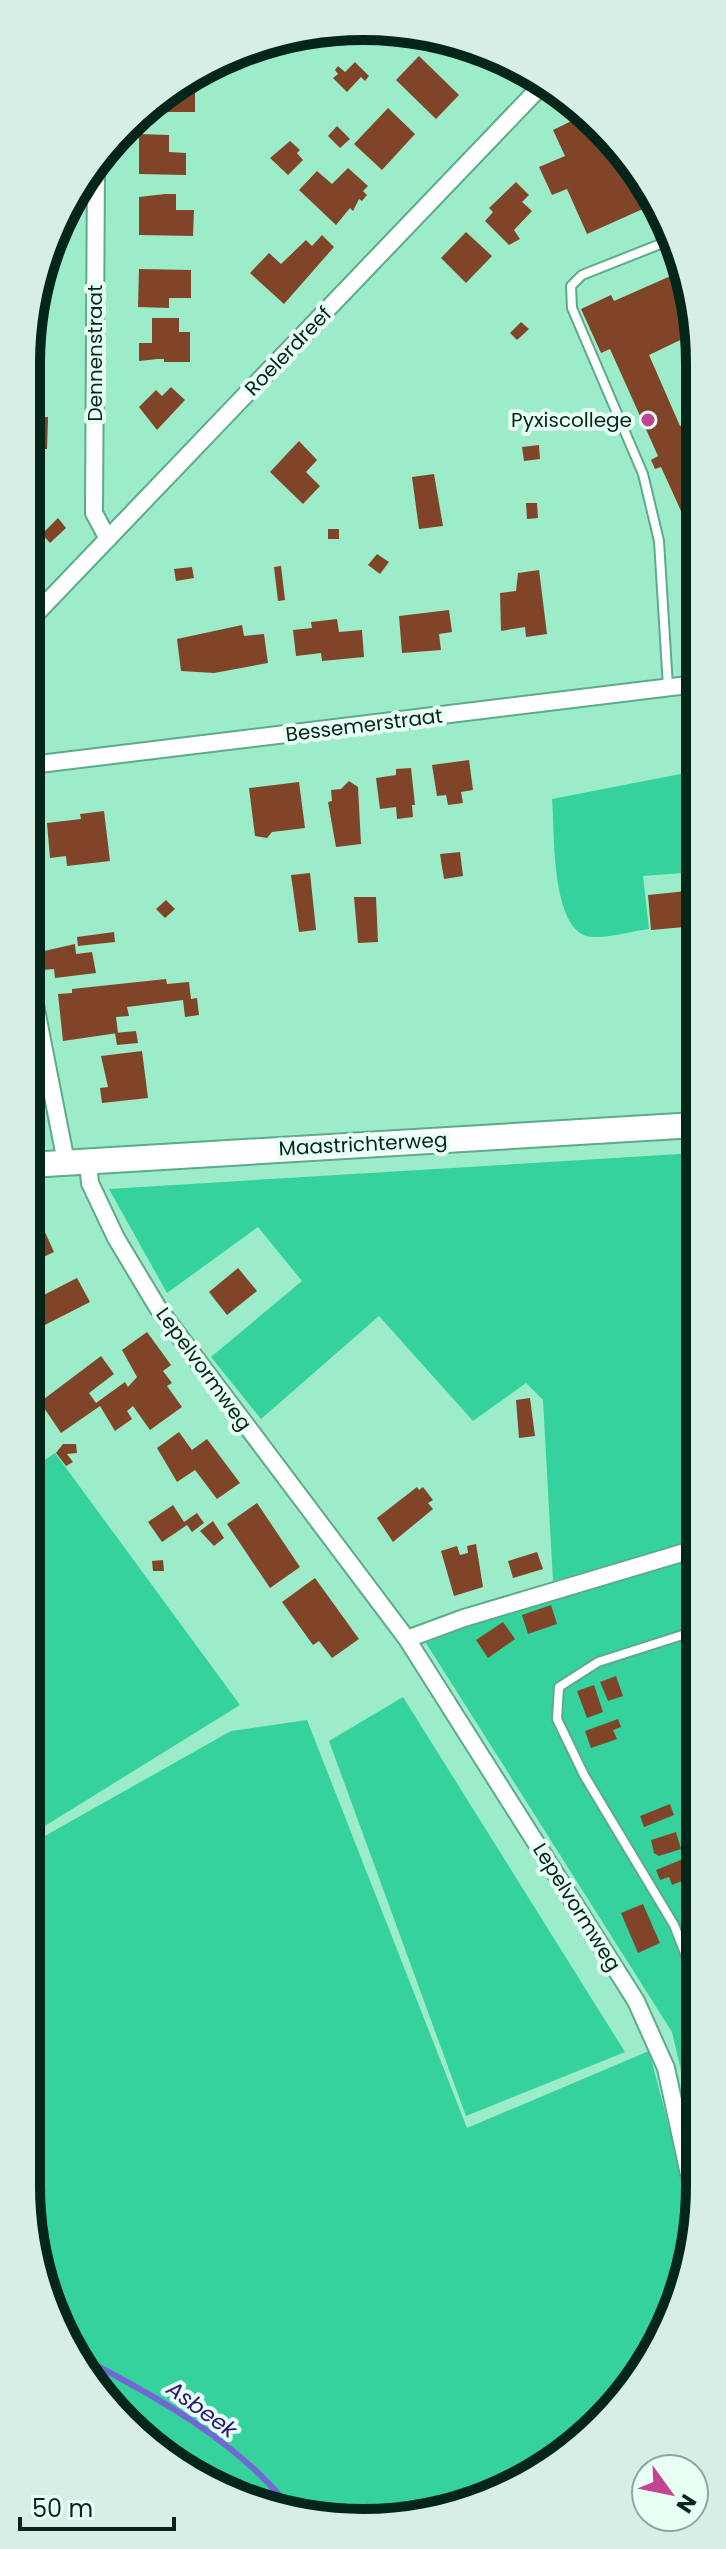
<svg xmlns="http://www.w3.org/2000/svg" width="726" height="2549" font-family="Poppins,sans-serif">
<style>
.green{fill:#35d29e}
.lines{fill:none;stroke-linecap:round;stroke-linejoin:round}
.stream{stroke:#7467d5;stroke-width:6}
.building{fill:#804528}
.service-casing{stroke:#5dab8b;stroke-width:12}
.minor-casing{stroke:#5dab8b;stroke-width:20}
.secondary-casing{stroke:#5dab8b;stroke-width:28}
.service{stroke:#fff;stroke-width:8}
.minor{stroke:#fff;stroke-width:16}
.secondary{stroke:#fff;stroke-width:24}
.poi-dot{fill:#c24493;stroke:#e8fff4;stroke-width:3}
.labels{text-anchor:middle;stroke-width:8;stroke-linejoin:round;paint-order:stroke}
.street-label{font-size:20px;fill:#04261a;stroke:#e8fff4}
.poi-label{font-size:20px;fill:#04261a;stroke:#e8fff4;text-anchor:end}
.water-label{font-size:22px;font-style:italic;fill:#2e1277;stroke:#e8fff4}
.rim{fill:none;stroke:#04261a;stroke-width:10}
</style>
<rect width="100%" height="100%" fill="#9cebc9"/>
<g class="green">
<path d="M696 771V872L643 876 649 929C631 931 611 938 593 937 550 936 555 831 552 799Z"/>
<path d="M696 1153 695 1540 553 1581 543 1400 526 1383 473 1421 379 1316 261 1419 211 1357 302 1281 258 1227 167 1293 109 1189Z"/>
<path d="M55 1453 240 1705 27 1837 28 1471Z"/>
<path d="M695 1558 694 2126 672 2032 426 1643 472 1625Z"/>
<path d="M403 1697 625 2052 466 2116 329 1741Z"/>
<path d="M307 1720 467 2128 649 2051 694 2221V2251L655 2355 568 2454 451 2511 341 2522 214 2488 110 2409 51 2315 26 2186 27 1846 231 1731Z"/>
</g>
<g class="lines">
<path class="stream" d="M78 2356C154 2395 238 2441 291 2509"/>
</g>
<g class="building">
<path d="M419 56 459 95 436 119 396 80Z"/>
<path d="M355 62 369 76 365 81 361 77 347 92 333 78 338 74 335 70 338 66 345 72Z"/>
<path d="M195 75V112H147L175 83Z"/>
<path d="M388 108 415 134 382 170 354 144Z"/>
<path d="M586 114 602 125 654 204 587 234 567 189 552 195 539 167 565 156 553 130Z"/>
<path d="M337 126 350 139 340 148 328 136Z"/>
<path d="M139 134 169 135V152L186 153V175L139 174Z"/>
<path d="M290 141 300 150 297 153 303 160 288 175 270 158Z"/>
<path d="M348 168 368 186 363 191 367 195 362 201 359 199 353 211 350 208 336 225 299 190 317 171 332 184Z"/>
<path d="M516 182 529 195 522 202 532 211 514 230 520 239 509 245 485 221 493 212 489 208Z"/>
<path d="M165 194H176V210H194L193 236 139 235V197Z"/>
<path d="M466 232 492 256 466 283 441 258Z"/>
<path d="M322 235 334 247 284 304 250 273 269 253 281 264 306 240 312 246Z"/>
<path d="M139 269 191 270V298H169V308L138 307Z"/>
<path d="M682 271 697 319V332L649 355 680 426 697 419V546L661 467 655 469 651 460 658 456 610 349 601 353 581 309 611 295 614 301Z"/>
<path d="M34 294H47L46 331H32Z"/>
<path d="M152 318H179V332H190V362H164V359H158L139 361V343H152Z"/>
<path d="M521 322 529 329 517 340 510 333Z"/>
<path d="M171 387 185 400 157 430 139 407 156 390 162 396Z"/>
<path d="M32 417H48L47 449H32Z"/>
<path d="M299 441 317 460 306 472 320 486 303 504 270 472Z"/>
<path d="M539 445 540 459 524 461 522 447Z"/>
<path d="M434 474 443 526 419 529 412 477Z"/>
<path d="M526 503H537L538 518 527 519Z"/>
<path d="M58 518 66 528 50 543 42 534Z"/>
<rect x="328" y="529" width="11" height="10"/>
<path d="M377 554 389 562 380 574 368 565Z"/>
<path d="M281 566 285 600 278 601 274 567Z"/>
<path d="M192 567 194 578 176 581 174 569Z"/>
<path d="M539 570 547 634 526 637 525 627 501 631 500 593 516 591 518 573Z"/>
<path d="M449 610 452 632 439 634 441 650 402 653 399 616Z"/>
<path d="M337 619 339 632 362 630 364 657 322 661 321 653 296 656 293 630 312 628 311 622Z"/>
<path d="M242 625 244 636 264 634 268 663 214 673 181 671 177 639Z"/>
<path d="M469 760 473 790 461 792 463 803 448 805 446 795 437 796 432 765Z"/>
<path d="M411 768 415 805H412L413 817 397 819 396 807 380 809 376 778 396 775V769Z"/>
<path d="M349 781 358 787 361 844 336 847 328 802 332 801 331 790 341 789Z"/>
<path d="M299 782 305 828 272 832 267 838 255 836 249 788Z"/>
<path d="M104 811 110 861 67 866 66 856 50 858 47 823 81 819 80 814Z"/>
<path d="M460 852 463 876 444 879 440 854Z"/>
<path d="M310 873 316 930 299 932 291 875Z"/>
<path d="M686 884H696V926L651 930 648 895 687 891Z"/>
<path d="M354 897H376L378 942 358 943Z"/>
<path d="M166 900 175 909 165 918 156 909Z"/>
<path d="M114 932 115 942 78 946 77 937Z"/>
<path d="M75 944 76 954 92 952 96 973 55 978 54 969 43 970 40 952Z"/>
<path d="M166 979 167 984 189 982 191 999 197 998 199 1015 185 1017 183 1000 127 1007 129 1016 116 1017 118 1033 63 1041 58 994 72 993V989Z"/>
<path d="M136 1031 138 1043 117 1045 115 1033Z"/>
<path d="M142 1051 148 1098 102 1103 100 1088 108 1087 101 1056Z"/>
<path d="M29 1229 44 1230 54 1252 29 1264Z"/>
<path d="M238 1268 257 1291 227 1315 209 1292Z"/>
<path d="M77 1278 90 1302 33 1331 29 1316 35 1313 30 1302Z"/>
<path d="M147 1332 171 1365 163 1371 172 1383 167 1386 182 1407 150 1430 133 1406 127 1411 132 1419 115 1431 100 1406 61 1433 40 1402 101 1356 114 1374 89 1393 96 1403 125 1382 128 1387 137 1377 122 1350Z"/>
<path d="M530 1398 535 1436 519 1438 516 1400Z"/>
<path d="M179 1432 192 1450 207 1439 240 1483 217 1499 195 1470 177 1482 157 1448Z"/>
<path d="M63 1444H76L77 1453 67 1454 73 1462 66 1466 56 1453Z"/>
<path d="M417 1487 419 1490 423 1487 433 1500 428 1503 433 1509 393 1542 377 1518Z"/>
<path d="M257 1503 300 1567 270 1588 227 1524Z"/>
<path d="M173 1505 184 1522 197 1513 204 1523 192 1532 187 1525 162 1542 148 1522Z"/>
<path d="M213 1521 224 1538 214 1546 200 1531Z"/>
<path d="M476 1544 483 1587 454 1596 441 1551 457 1546 460 1555 468 1553 467 1546Z"/>
<path d="M537 1552 543 1569 513 1578 508 1561Z"/>
<path d="M163 1560 164 1571H153L152 1561Z"/>
<path d="M315 1578 359 1639 332 1658 319 1641 313 1645 282 1602Z"/>
<path d="M551 1605 557 1624 528 1634 522 1615Z"/>
<path d="M503 1622 515 1639 488 1658 476 1640Z"/>
<path d="M616 1676 623 1696 608 1701 600 1682Z"/>
<path d="M594 1685 603 1712 587 1718 577 1691Z"/>
<path d="M618 1719 621 1727 613 1730 617 1739 591 1748 585 1731Z"/>
<path d="M670 1804 674 1815 644 1827 640 1816Z"/>
<path d="M676 1832 681 1849 659 1856 654 1853 651 1840Z"/>
<path d="M694 1845V1876L672 1885 669 1877 660 1880 656 1870 693 1855 690 1847Z"/>
<path d="M643 1904 660 1943 638 1953 621 1913Z"/>
</g>
<g class="lines">
<g class="service-casing">
<g id="service">
<path d="M668 687 659 541 643 474 572 308 571 286 582 275 673 239"/>
<path d="M679 1938 694 1933"/>
<path d="M694 1976 674 1925 584 1775 557 1719 559 1687 598 1662 695 1631"/>
</g>
</g>
<g class="minor-casing">
<g id="minor">
<path d="M96 162 94 513 108 539"/>
<path d="M31 619 544 83"/>
<path d="M31 765 696 684"/>
<path d="M30 979 66 1162"/>
<path d="M88 1161 90 1183 116 1238 158 1308 407 1639 636 2001 666 2068 694 2197"/>
<path d="M407 1639 464 1618 695 1549"/>
</g>
</g>
<g class="secondary-casing">
<path id="secondary" d="M29 1165 696 1125"/>
</g>
<use href="#service" class="service"/>
<use href="#minor" class="minor"/>
<use href="#secondary" class="secondary"/>
</g>
<circle class="poi-dot" cx="648" cy="420" r="8"/>
<g class="labels">
<g class="street-label">
<text transform="translate(288 351) rotate(-46)" y="7">Roelerdreef</text>
<text transform="translate(95 353) rotate(-90)" y="7">Dennenstraat</text>
<text transform="translate(364 725) rotate(-7)" y="7">Bessemerstraat</text>
<text transform="translate(363 1144) rotate(-3)" y="7">Maastrichterweg</text>
<text transform="translate(204 1369) rotate(54)" y="7">Lepelvormweg</text>
<text transform="translate(577 1907) rotate(58)" y="7">Lepelvormweg</text>
</g>
<g class="poi-label">
<text x="632" y="427">Pyxiscollege</text>
</g>
<g class="water-label">
<text transform="translate(202 2409) rotate(36)" y="8">Asbeek</text>
</g>
</g>
<path d="M0 0H726V2549H0ZM363 40H363A323 323 0 0 1 686 363V2186A323 323 0 0 1 363 2509H363A323 323 0 0 1 40 2186V363A323 323 0 0 1 363 40Z" fill="#d6eee3" fill-rule="evenodd"/>
<path class="rim" d="M363 40H363A323 323 0 0 1 686 363V2186A323 323 0 0 1 363 2509H363A323 323 0 0 1 40 2186V363A323 323 0 0 1 363 40Z"/>
<g transform="translate(670 2493) rotate(123)"><circle r="38" fill="#e8fff4" stroke="#8da89d" stroke-width="2"/>
<path d="M0-6L14 30L0 20L-14 30Z" fill="#c24493"/>
<text y="-12" font-size="22" font-weight="bold" text-anchor="middle" fill="#04261a">N</text>
</g>
<path d="M20 2517v12h154v-12" fill="none" stroke="#04261a" stroke-width="4"/>
<text x="32" y="2517" font-size="24" fill="#04261a" stroke="#e8fff4" stroke-width="6" paint-order="stroke">50 m</text>
</svg>
